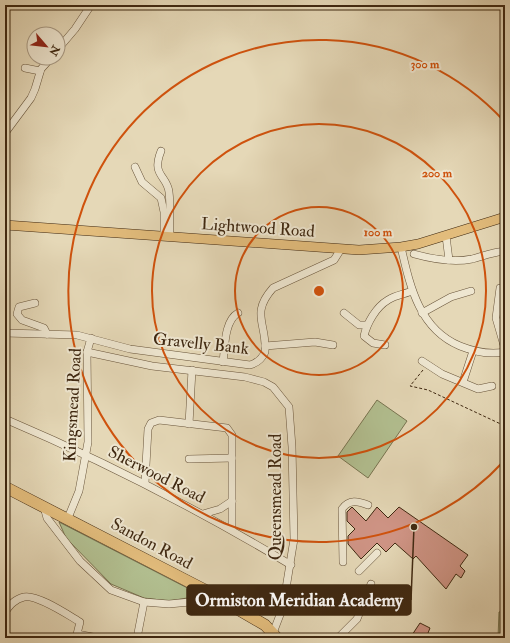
<svg xmlns="http://www.w3.org/2000/svg" width="510" height="643" font-family="'IM FELL Double Pica',serif">
<style>
.green{fill:#b2bf90;stroke:#787450}
.building{fill:#cf9485;stroke:#3f2811}
.lines{fill:none;stroke-linecap:round;stroke-linejoin:round}
.minor-casing{stroke:#68543a;stroke-width:8}
.major-casing{stroke:#3f2811;stroke-width:10}
.highway-casing{stroke:#3f2811;stroke-width:12}
.path{stroke:#3f2811;stroke-width:1;stroke-dasharray:3 2;stroke-linecap:butt}
.minor{stroke:#eee6d0;stroke-width:7}
.major{stroke:#e2bc7c;stroke-width:9}
.highway{stroke:#e2bc7c;stroke-width:11}
.ring{fill:none;stroke:#cf520d;stroke-width:2}
.labels{text-anchor:middle;stroke-width:4;stroke-linejoin:round;paint-order:stroke}
.street-label{font-size:17px;fill:#3f2811;stroke:#eee6d0}
.centre{fill:#cf520d;stroke:#eee6d0;stroke-width:2}
.ring-label{font-size:12px;text-anchor:middle;font-weight:bold;fill:#cf520d;stroke:#eee6d0;stroke-width:4;stroke-linejoin:round;paint-order:stroke}
.leader{fill:none;stroke:#3f2811;stroke-width:1.5}
.callout-dot{fill:#3f2811;stroke:#eee6d0;stroke-width:1.5}
.callout{fill:#3f2811;stroke:#3f2811;stroke-width:1.5}
.callout-label{font-size:18px;text-anchor:middle;font-weight:bold;fill:#fff}
</style>
<rect width="100%" height="100%" fill="#e5d8b7"/>
<filter id="stains"><feTurbulence type="fractalNoise" baseFrequency=".005" numOctaves="4"/><feColorMatrix values="0 0 0 0 .2 0 0 0 0 .09 0 0 0 0 .02 0 0 0 .5 -.17"/></filter>
<radialGradient id="worn" r=".72"><stop offset=".6" stop-color="#630" stop-opacity="0"/><stop offset="1" stop-color="#630" stop-opacity=".3"/></radialGradient>
<g class="green">
<path d="M377 400 407 421 368 478 338 456Z"/>
<path d="M59 522 199 594 187 598 169 601 144 598 111 584 66 538Z"/>
<path d="M505 611V638H498L499 612Z"/>
</g>
<g class="building">
<path d="M352 507 366 521 377 507 388 518 399 507 468 555 460 566 465 571 461 578 456 574 446 589 416 556 413 559 395 543 386 552 377 543 361 559 348 544V536L355 529 347 521V512Z"/>
<path d="M420 623 430 628 426 638H410Z"/>
</g>
<g class="lines">
<g class="minor-casing">
<g id="minor">
<path d="M58 49 75 29 91 5"/>
<path d="M25 68 40 71"/>
<path d="M5 133 31 98 35 89 41 69 51 58"/>
<path d="M161 151C151 176 167 175 169 192 171 207 169 222 170 237"/>
<path d="M135 167 142 182 161 198 164 212V236"/>
<path d="M446 236 449 260"/>
<path d="M401 247C410 286 419 329 460 346 475 352 489 355 505 352"/>
<path d="M414 254C432 259 453 263 472 259 483 256 494 252 505 251"/>
<path d="M505 289 500 288 496 318 505 349"/>
<path d="M35 303 19 307 17 314 22 320 44 328 47 334"/>
<path d="M344 313 359 325H367"/>
<path d="M422 313 451 297 471 291"/>
<path d="M5 333 77 335 130 349 250 365C257 363 262 359 265 352 267 323 250 314 273 288L334 260 341 249"/>
<path d="M385 345 373 343 364 336C367 323 376 307 388 300 395 295 405 294 412 291"/>
<path d="M265 346 315 342 333 345"/>
<path d="M87 352 152 366 245 377 264 382 273 387 289 407 292 447 294 539 283 607 273 633"/>
<path d="M422 361 442 374 478 389 492 386"/>
<path d="M223 362C225 348 224 321 238 313"/>
<path d="M463 382 473 351"/>
<path d="M5 419C104 461 199 510 291 565"/>
<path d="M189 424 192 370"/>
<path d="M189 459 232 458"/>
<path d="M145 483 148 429 151 423 159 420 227 428 232 435V530"/>
<path d="M44 507 47 518 80 561 111 590 144 602 169 604 190 602 196 599 203 589"/>
<path d="M203 514 220 509 232 501"/>
<path d="M68 518 79 491 88 442 87 352 91 338"/>
<path d="M343 562 342 509C349 499 358 501 368 505"/>
<path d="M359 571 377 553"/>
<path d="M5 612C10 605 15 599 24 597 37 594 68 615 80 622L77 634 98 638"/>
<path d="M137 638 144 602"/>
<path d="M338 638 357 619 371 584"/>
</g>
</g>
<g class="major-casing">
<path id="major" d="M5 225 359 250 401 247 418 244 505 217"/>
</g>
<g class="highway-casing">
<path id="highway" d="M5 487 203 589 265 625 277 638"/>
</g>
<path class="path" d="M423 370 410 386 428 390 505 426"/>
<use href="#minor" class="minor"/>
<use href="#major" class="major"/>
<use href="#highway" class="highway"/>
</g>
<g class="ring">
<circle cx="319" cy="291" r="84"/>
<circle cx="319" cy="291" r="167"/>
<path d="M504 461A251 251 0 1 1 504 121"/>
</g>
<g class="labels">
<g class="street-label">
<text transform="translate(258 227) rotate(4)" y="6">Lightwood Road</text>
<text transform="translate(201 343) rotate(6)" y="6">Gravelly Bank</text>
<text transform="translate(72 405) rotate(-87)" y="6">Kingsmead Road</text>
<text transform="translate(157 474) rotate(27)" y="6">Sherwood Road</text>
<text transform="translate(275 497) rotate(-90)" y="6">Queensmead Road</text>
<text transform="translate(152 543) rotate(28)" y="6">Sandon Road</text>
</g>
</g>
<circle cx="319" cy="291" r="6" class="centre"/>
<g class="ring-label">
<text x="425" y="68">300 m</text>
<text x="437" y="177">200 m</text>
<text x="378" y="236">100 m</text>
</g>
<path class="leader" d="M414 527L411 600"/>
<circle class="callout-dot" cx="414" cy="527" r="4"/>
<rect class="callout" x="187" y="585" width="224" height="30" rx="4"/>
<g class="callout-label">
<text x="299" y="606">Ormiston Meridian Academy</text>
</g>
<rect width="510" height="643" fill="none" stroke="#e5d8b7" stroke-width="20"/>
<rect x="6" y="6" width="498" height="631" fill="none" stroke="#3f2811" stroke-width="2"/>
<rect x="10" y="10" width="490" height="623" fill="none" stroke="#3f2811"/>
<g transform="translate(46 46) rotate(118)"><circle r="19" fill="#eee6d0" stroke="#a89a84"/>
<path d="M0-3L7 15L0 10L-7 15Z" fill="#8f2418"/>
<text y="-6" font-size="11" font-weight="bold" text-anchor="middle" fill="#3f2811">N</text>
</g>
<rect width="100%" height="100%" filter="url(#stains)"/>
<rect width="100%" height="100%" fill="url(#worn)"/>
</svg>
